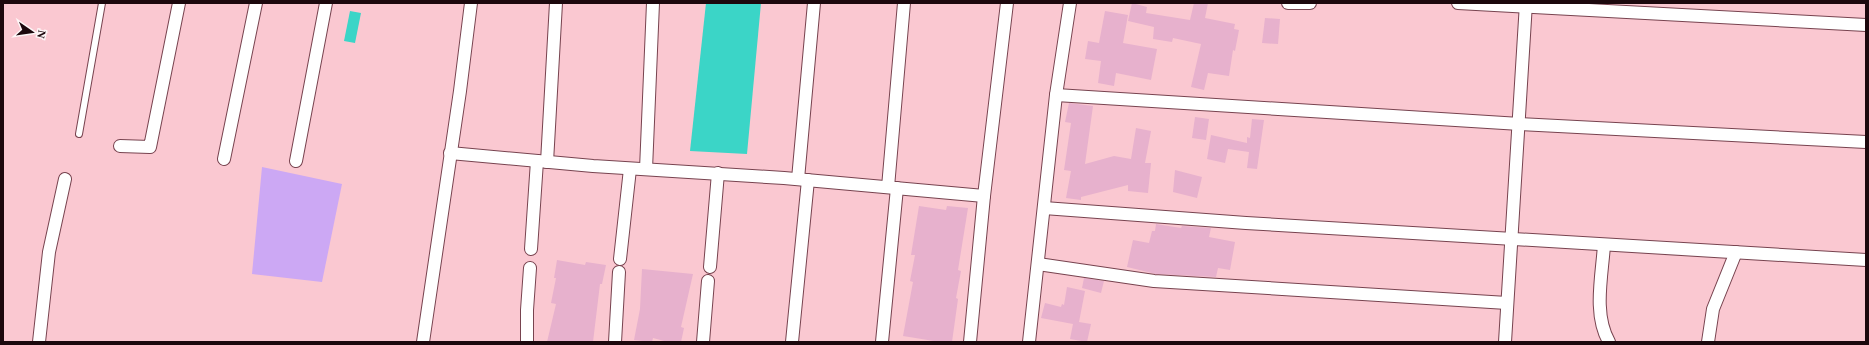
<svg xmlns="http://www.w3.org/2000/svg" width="1869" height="345" font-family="Georgia,serif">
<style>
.green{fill:#cca8f4}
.water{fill:#3bd5c7}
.building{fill:#e7b1cd}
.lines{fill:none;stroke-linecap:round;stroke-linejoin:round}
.service-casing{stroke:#77434f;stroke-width:8}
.minor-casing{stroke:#77434f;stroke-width:14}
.service{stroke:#fff;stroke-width:6}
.minor{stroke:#fff;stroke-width:12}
</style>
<rect width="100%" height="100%" fill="#fac8d1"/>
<path class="green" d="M262 167 342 184 322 282 252 274Z"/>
<g class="water">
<path d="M706 3H761L747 154 690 151Z"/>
<path d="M350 11 361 13 355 43 344 41Z"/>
</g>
<g class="building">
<path d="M1132 3 1147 7 1146 13 1190 20 1194 3H1208L1205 18 1235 24 1234 29 1239 30 1235 51 1233 50 1229 76 1208 73 1204 90 1191 87 1201 44 1173 38 1172 42 1153 39 1154 27 1128 21Z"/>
<path d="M1105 11 1128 15 1123 43 1157 49 1151 80 1116 73 1114 86 1098 83 1101 61 1085 59 1088 41 1099 43Z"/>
<path d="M1265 18 1280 19 1278 44 1262 43Z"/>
<path d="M1069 103 1093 106 1085 164 1114 156 1131 159 1136 128 1151 131 1145 163H1151L1148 193 1128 191V185L1081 197V200L1066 198 1071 171 1064 170 1071 123 1065 122Z"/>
<path d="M1195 117 1209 119 1206 140 1192 138Z"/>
<path d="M1252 119 1264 120 1257 169 1247 168 1249 152 1228 149 1225 163 1207 159 1211 135 1247 143V137L1250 138Z"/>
<path d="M1175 170 1202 177 1197 198 1173 192Z"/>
<path d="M919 206 946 210 947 206 968 208 958 270 961 271 956 298 958 299 952 342H940L903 336 913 282 910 281 915 255H911Z"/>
<path d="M1156 224 1181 228 1182 226 1211 228 1209 237 1235 242 1230 270 1218 268 1216 277 1156 274 1127 267 1133 240 1149 243 1152 231H1155Z"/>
<path d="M557 260 585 265 586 262 606 265 602 284H600L593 342H547L556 304 551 303 556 278H554Z"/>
<path d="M642 269 693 274 681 327 684 328 681 342H668L653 338 652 342 634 340 640 309Z"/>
<path d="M1084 278 1104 281 1101 293 1082 288Z"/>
<path d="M1067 287 1085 291 1079 322 1091 324 1087 342 1070 339 1073 324 1041 318 1045 303 1061 307 1062 304 1064 305Z"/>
</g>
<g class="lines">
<g class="service-casing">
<path id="service" d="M79 134 102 3"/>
</g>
<g class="minor-casing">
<g id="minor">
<path d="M1288 3H1310"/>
<path d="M1458 3 1866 25"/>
<path d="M1056 95 1520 124 1866 142"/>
<path d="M120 146 150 147 179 3"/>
<path d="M450 153 593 166 784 178 984 196"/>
<path d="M224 159 256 3"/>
<path d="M296 161 326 3"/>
<path d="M547 162 556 3"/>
<path d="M646 169 653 3"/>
<path d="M798 179 814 3"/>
<path d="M888 187 904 3"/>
<path d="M1044 208 1246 223 1866 260"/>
<path d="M1604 245C1602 276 1593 314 1609 342"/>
<path d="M531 249 537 161"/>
<path d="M620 259 630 169"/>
<path d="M1038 264 1154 281 1507 303"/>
<path d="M710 267 718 173"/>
<path d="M39 342 49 252 65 179"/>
<path d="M423 342 460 91 471 3"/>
<path d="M527 342V310L530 268"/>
<path d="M615 342 619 272"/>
<path d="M703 342 708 281"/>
<path d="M792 342 808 180"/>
<path d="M882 342 897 188"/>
<path d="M970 342 984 196 1007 3"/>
<path d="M1029 342 1056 95 1070 3"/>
<path d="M1505 342 1526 3"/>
<path d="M1708 342 1713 309 1736 252"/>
</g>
</g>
<use href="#service" class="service"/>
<use href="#minor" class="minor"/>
</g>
<rect width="1869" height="345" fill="none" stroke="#1c080d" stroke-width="8"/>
<g transform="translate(32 32) rotate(103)" stroke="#fdf6f7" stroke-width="3" paint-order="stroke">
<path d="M0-3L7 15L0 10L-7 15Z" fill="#1c080d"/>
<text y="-6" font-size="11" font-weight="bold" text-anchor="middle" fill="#1c080d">N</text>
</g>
</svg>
